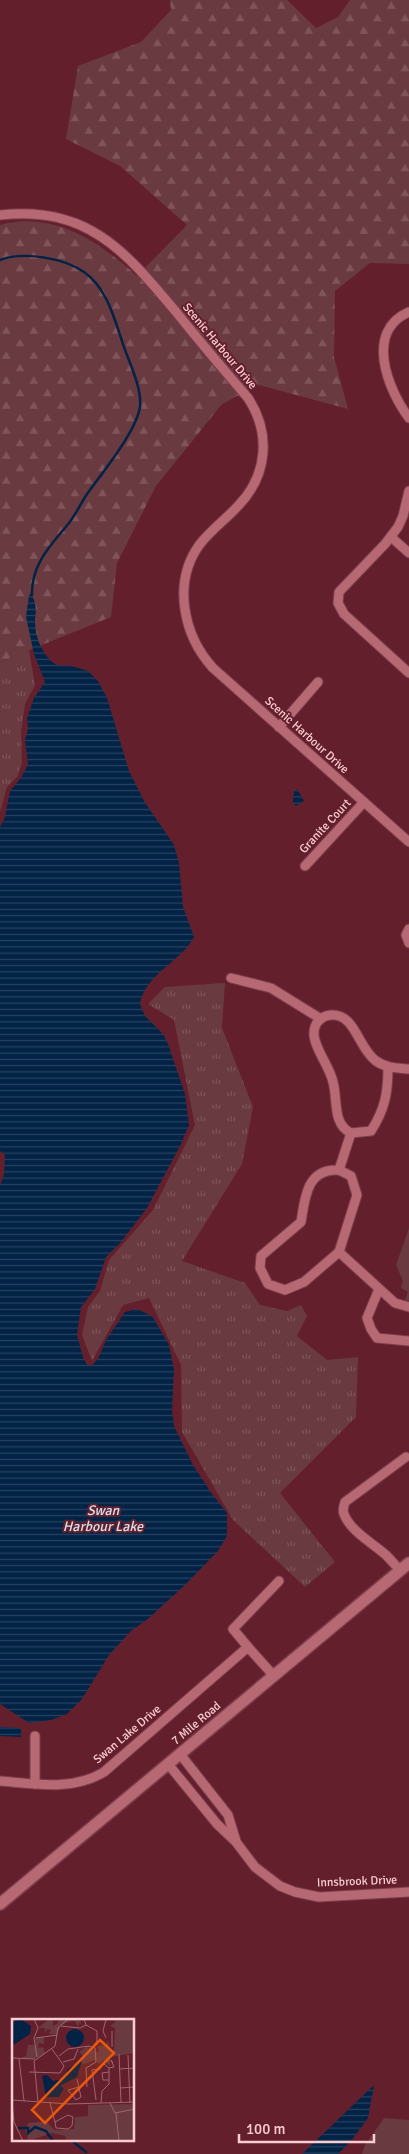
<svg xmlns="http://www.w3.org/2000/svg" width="409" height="2154" font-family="Signika,sans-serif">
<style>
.grass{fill:url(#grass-tufts)}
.forest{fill:url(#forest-firs)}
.park{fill:#693a40}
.water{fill:url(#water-rules)}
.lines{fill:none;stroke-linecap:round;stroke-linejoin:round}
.stream{stroke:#022346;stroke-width:2.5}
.street-casing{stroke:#7c3e4d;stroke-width:11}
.secondary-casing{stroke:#7c3e4d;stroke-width:14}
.street{stroke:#b66972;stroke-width:9}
.secondary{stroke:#b66972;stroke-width:11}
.labels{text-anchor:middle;stroke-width:4;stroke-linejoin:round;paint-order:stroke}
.street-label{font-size:12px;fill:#faced1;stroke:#641f2c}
.water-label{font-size:14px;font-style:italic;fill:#d3e0ef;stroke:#641f2c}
.inset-river{fill:none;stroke:#022346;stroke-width:2.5}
.inset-road{fill:none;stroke:#a0656e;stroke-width:1}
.view{fill:#e8590c;fill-opacity:0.15;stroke:#e8590c;stroke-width:2.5}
.inset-edge{fill:none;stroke:#faced1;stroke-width:2.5}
</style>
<defs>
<pattern id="grass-tufts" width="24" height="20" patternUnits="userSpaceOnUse" patternTransform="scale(1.25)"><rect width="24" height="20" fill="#693a40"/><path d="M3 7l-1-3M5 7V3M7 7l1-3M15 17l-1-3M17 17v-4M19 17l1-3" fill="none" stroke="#7f555b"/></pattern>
<pattern id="forest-firs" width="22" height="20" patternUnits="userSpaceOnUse" patternTransform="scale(1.25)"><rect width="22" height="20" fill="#693a40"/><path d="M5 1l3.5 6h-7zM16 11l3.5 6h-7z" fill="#7f555b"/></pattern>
<pattern id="water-rules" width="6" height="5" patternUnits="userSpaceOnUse" patternTransform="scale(1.25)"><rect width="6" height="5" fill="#022346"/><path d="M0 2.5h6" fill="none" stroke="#284260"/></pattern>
</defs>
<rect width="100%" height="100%" fill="#641f2c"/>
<g class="grass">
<path d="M29 650 35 685 25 704 21 732 22 763 17 777 7 787 0 812V662Z"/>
<path d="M225 983 222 1028 253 1107 242 1164 182 1261 245 1283 260 1305 287 1311 301 1305 307 1316 297 1336 327 1360 358 1357 356 1417 280 1493 335 1562 305 1587 233 1520 182 1432 181 1365 149 1298 123 1305 92 1361 82 1335 88 1307 100 1291 109 1260 153 1210 195 1125 174 1020 148 1004 165 987Z"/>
</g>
<path class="forest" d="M170 0H287L316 28 338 17 350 0H409V264L370 263 335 291 334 357 348 409 259 385 222 404 156 486 117 563 111 617 0 662V225C53 210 100 242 137 276L187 225 120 166 66 139 78 66 141 42 171 10Z"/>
<g class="park">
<path d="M409 1228V1301L405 1300 408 1292 401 1288 403 1281 396 1265Z"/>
<path d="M384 2118 409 2120V2154H362L365 2145Z"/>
</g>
<g class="water">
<path d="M31 594C37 604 36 610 35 620 35 638 42 655 56 665L72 666 88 671 98 681 107 698 129 771 144 801 174 845 179 863 183 907 194 937C181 962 145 974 140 1004L145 1016 163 1034 168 1044 185 1094 189 1125 180 1146 147 1208 120 1243 106 1257 95 1289 81 1307 77 1335 83 1357 87 1365 91 1366 98 1359 106 1340 125 1312 137 1309 152 1316 169 1345 174 1370 172 1410 174 1426 193 1465 212 1494 227 1513V1536L218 1551 185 1585 149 1618 131 1631 109 1655 82 1699 67 1714 51 1720 29 1723 0 1704V1186L4 1174 5 1155 0 1151V827L5 817 10 791 21 778 28 764 25 740 28 729 27 718 34 698 45 682 34 654 26 617 29 595Z"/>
<path d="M297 789 304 801 296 806 293 802 294 791Z"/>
<path d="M0 1727 21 1728V1737L0 1736Z"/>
<path d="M374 2085 368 2118 351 2141 338 2154H302Z"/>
</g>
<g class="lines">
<g class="stream">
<path d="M0 260C23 251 64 258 84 272 106 287 114 317 122 341 128 361 142 386 140 407 136 432 102 473 87 494 81 503 76 514 69 523 51 545 31 564 32 595"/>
<path d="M71 2140 86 2152"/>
</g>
<g class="street-casing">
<g id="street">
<path d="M0 215C88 205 126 252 177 313 200 342 224 370 248 398 271 433 268 475 238 506 226 519 211 530 200 544 172 582 183 635 213 668L409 842"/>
<path d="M409 312C364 331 388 390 409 418"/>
<path d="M409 491 403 516 398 527 385 544 339 592 338 603 344 614 409 673"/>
<path d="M391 537 409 553"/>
<path d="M279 727 318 682"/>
<path d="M305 866 364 802"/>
<path d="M409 929 406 935 409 943"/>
<path d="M231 978 271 988 321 1019"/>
<path d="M351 1133C332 1124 338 1100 333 1082 330 1067 313 1046 314 1033 314 1023 321 1016 331 1015 355 1013 358 1048 376 1061 386 1068 397 1068 409 1069"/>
<path d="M351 1133 371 1131C385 1109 388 1093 388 1067"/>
<path d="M339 1170 351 1176 357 1195 339 1252"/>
<path d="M339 1252 304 1282 285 1290 268 1284 260 1268 261 1256 301 1222C305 1197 307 1168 339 1170L351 1133"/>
<path d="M339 1252 395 1303 409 1307"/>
<path d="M379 1289 367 1318 371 1329 377 1338 409 1341"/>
<path d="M400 1570C395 1565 391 1560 386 1555 374 1544 350 1531 344 1514 342 1510 344 1506 345 1502L406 1457"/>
<path d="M248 1647 233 1629 279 1581"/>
<path d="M180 1754 228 1815 236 1841"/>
<path d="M168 1764 217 1824 236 1842 255 1867 280 1886 295 1892 319 1897 409 1892"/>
<path d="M0 1781C35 1784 73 1791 104 1772L248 1647 274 1676"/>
<path d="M35 1784V1736"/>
</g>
</g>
<g class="secondary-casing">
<path id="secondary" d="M0 1904 409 1563"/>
</g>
<use href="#street" class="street"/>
<use href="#secondary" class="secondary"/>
</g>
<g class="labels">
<g class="street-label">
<text transform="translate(220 346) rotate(50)" y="4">Scenic Harbour Drive</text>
<text transform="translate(307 735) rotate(42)" y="4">Scenic Harbour Drive</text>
<text transform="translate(325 826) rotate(-47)" y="4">Granite Court</text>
<text transform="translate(196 1723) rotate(-40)" y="4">7 Mile Road</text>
<text transform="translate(127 1734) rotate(-40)" y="4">Swan Lake Drive</text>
<text transform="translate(357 1881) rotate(-2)" y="4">Innsbrook Drive</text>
</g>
<g class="water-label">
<text x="103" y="1515">Swan<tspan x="103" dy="16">Harbour Lake</tspan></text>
</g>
</g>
<g transform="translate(12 2019)">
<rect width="122" height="122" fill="#641f2c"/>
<path d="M37 0H41V7L46 4V0H68L70 8 68 3 66 8 63 2 56 3 49 6 45 15H37L39 11 35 10 33 14V9H26ZM103 0H122V32L104 33ZM32 18V25L27 24 26 29 31 28 33 35 22 40 8 39 14 37 16 26H24L23 19Z" fill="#693a40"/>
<path d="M103 3 110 19 122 22V34L98 38V47L92 41 87 45 83 41 72 45 67 42 71 37 67 33 75 27 87 34 86 27 94 26 96 21 98 32 102 31 103 9 98 7Z" fill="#693a40"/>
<path d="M122 85V122H55L53 117 40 114 16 122 13 109 17 104 34 102 42 111 62 110 63 98 76 97V86Z" fill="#693a40"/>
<path d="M9 0 19 7 18 15 0 27 1 3ZM54 19a9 9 0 1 1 18 0a9 9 0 1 1-18 0ZM70 41 65 58 48 67 52 69 47 78H34L30 57 35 56 41 62 51 60 56 50Z" fill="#022346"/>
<path class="inset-river" d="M6 109H16V114L23 108 34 112 41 122"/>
<path class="inset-road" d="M22 0 26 9 22 19 25 38M72 0 74 6 85 12V22L81 27M49 7 68 9 74 6M24 19 45 16M94 19 91 12 94 0M100 28V12M107 35 109 84M116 36 118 84M47 37 56 30 77 27 83 29 84 43 74 49 75 68M0 39 23 40M7 40 12 82M51 43 62 40 66 30M97 49 102 48 99 41 101 44M107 50 123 49M17 53 48 54 52 47 40 30M97 61H91L90 54 97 53M108 69 123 68M0 81 57 85 123 83M64 81 56 71 67 68M64 81 69 78 65 60M84 81 80 51 88 50 91 44 97 49M26 83 22 42 43 27 46 9 56 0M0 84 2 103 11 122M38 84 43 103M89 84 90 72 97 65V49M98 84 103 94 123 90M104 94 107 122M56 96 61 98 60 107 56 110 44 109 43 103Z"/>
<path class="view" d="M88 21 102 34 33 104 20 91Z"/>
<rect width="122" height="122" class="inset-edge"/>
</g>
<path d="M239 2134v8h135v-8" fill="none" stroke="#faced1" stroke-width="2.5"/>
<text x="246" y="2134" font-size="15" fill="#faced1" stroke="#641f2c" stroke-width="4" paint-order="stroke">100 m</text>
</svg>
